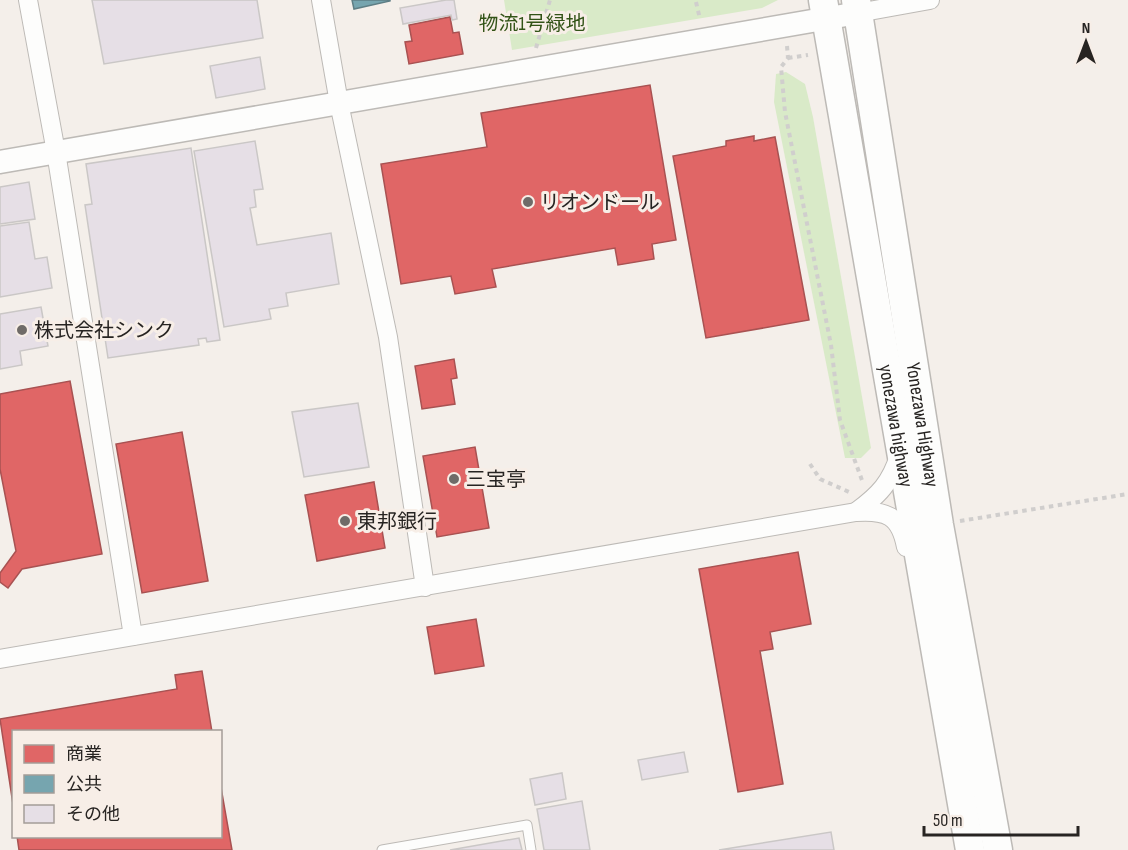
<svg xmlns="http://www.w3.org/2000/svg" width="1128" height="850" font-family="'Sofia Sans Condensed','Noto Sans JP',sans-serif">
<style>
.green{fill:#d9eac8}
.shops{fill:#e06666;stroke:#a85252;stroke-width:1.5}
.public{fill:#76a5af;stroke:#5e7e85;stroke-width:1.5}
.building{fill:#e6dfe6;stroke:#cac7c6;stroke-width:1.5}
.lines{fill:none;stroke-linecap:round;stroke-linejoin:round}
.service-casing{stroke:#bdbab6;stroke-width:11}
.minor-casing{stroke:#bdbab6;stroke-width:20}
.tertiary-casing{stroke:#bdbab6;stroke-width:25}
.trunk-casing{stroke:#bdbab6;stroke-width:31}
.path{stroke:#d0cecd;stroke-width:4;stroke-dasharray:4.5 4.5;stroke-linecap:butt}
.service{stroke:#fdfdfc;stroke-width:9}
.minor{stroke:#fdfdfc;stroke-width:18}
.tertiary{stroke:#fdfdfc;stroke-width:22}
.trunk{stroke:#fdfdfc;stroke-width:28}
.poi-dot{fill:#6f6b68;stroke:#f7eee7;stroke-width:2}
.labels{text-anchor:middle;stroke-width:6;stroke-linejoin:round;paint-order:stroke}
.park-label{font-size:20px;fill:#325317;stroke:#f7eee7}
.poi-label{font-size:20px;fill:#272422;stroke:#f7eee7;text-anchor:start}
.street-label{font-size:20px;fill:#272422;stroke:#f7eee7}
</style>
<rect width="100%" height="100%" fill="#f4efea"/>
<g class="green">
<path d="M504 0H778L762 8 512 50Z"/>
<path d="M786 72 805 84 813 117 871 448 861 458H845L774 102 776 74Z"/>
</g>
<g class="shops">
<path d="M450 17 453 33 459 32 463 54 409 64 405 42 412 41 409 25Z"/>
<path d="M650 85 676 240 652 244 654 259 618 265 615 248 492 269 496 287 455 294 451 276 401 284 381 164 487 147 481 113Z"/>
<path d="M754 136V141L775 137 809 320 706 338 673 156 726 146V141Z"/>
<path d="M454 359 457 378 451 379 455 404 422 409 415 366Z"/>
<path d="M70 381 102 554 22 569 8 588 0 582V573L16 551 0 469V394Z"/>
<path d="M182 432 208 581 142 593 116 444Z"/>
<path d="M475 447 489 528 437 537 423 456Z"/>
<path d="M374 482 385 548 317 561 305 495Z"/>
<path d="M798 552 811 624 770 632 773 649 760 651 783 784 738 792 699 569Z"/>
<path d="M476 619 484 666 435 674 427 627Z"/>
<path d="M202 671 212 732H14V811L0 719 177 689 175 675Z"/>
<path d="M220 782 232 850H19L17 836H220Z"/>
</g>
<path class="public" d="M352 0H390V1L354 9Z"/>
<g class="building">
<path d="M92 0H257L263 38 104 64Z"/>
<path d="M446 0H454L457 19 452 20 451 15 403 24 400 8Z"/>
<path d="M260 57 265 89 216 98 210 66Z"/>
<path d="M255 141 263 189 254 190 256 207 250 208 257 245 331 233 339 284 286 293 288 306 269 309 271 319 224 327 194 151Z"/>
<path d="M191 148 220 340 207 342 206 338 198 339 199 345 108 358 85 205 92 204 86 164Z"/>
<path d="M29 182 35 219 0 224V187Z"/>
<path d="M29 222 35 259 47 257 52 288 0 297V226Z"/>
<path d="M41 307 48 346 20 351 22 365 0 369V314Z"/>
<path d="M358 403 369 467 304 477 292 412Z"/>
<path d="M684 752 688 772 642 780 638 760Z"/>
<path d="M562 773 566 799 535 805 530 779Z"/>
<path d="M582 801 590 850H544L537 809Z"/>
<path d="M831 832 834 850H719Z"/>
<path d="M519 838 522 850H450Z"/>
</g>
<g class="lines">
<g class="service-casing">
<path id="service" d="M382 850 527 825 531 850"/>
</g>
<g class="minor-casing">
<g id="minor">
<path d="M28 0 56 152 133 636"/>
<path d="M321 0 339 103 388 337 425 587"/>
<path d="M858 13 930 0"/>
<path d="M857 511C879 495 891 482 899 456"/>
<path d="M0 659 856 512C886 510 900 515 906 547"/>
</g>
</g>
<g class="tertiary-casing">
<path id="tertiary" d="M0 162 858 13"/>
</g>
<g class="trunk-casing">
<g id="trunk">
<path id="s1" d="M823 0 970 850"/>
<path id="s2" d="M856 0 939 525 998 850"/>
</g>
</g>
<g class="path">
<path d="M696 2 700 19"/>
<path d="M787 46 788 58 781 67 785 112 831 345 840 420 863 483"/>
<path d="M536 48 550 0"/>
<path d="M788 58 808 55"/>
<path d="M810 464 820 479 849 492"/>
<path d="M960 521 1128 494"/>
</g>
<use href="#service" class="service"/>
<use href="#minor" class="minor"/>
<use href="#tertiary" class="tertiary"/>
<use href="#trunk" class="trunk"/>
</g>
<g class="poi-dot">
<circle cx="528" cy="202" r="6"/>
<circle cx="22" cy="330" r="6"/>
<circle cx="454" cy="479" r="6"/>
<circle cx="345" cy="521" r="6"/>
</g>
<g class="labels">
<g class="park-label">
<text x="532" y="30">物流1号緑地</text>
</g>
<g class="poi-label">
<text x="540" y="209">リオンドール</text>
<text x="34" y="337">株式会社シンク</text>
<text x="466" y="486">三宝亭</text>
<text x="357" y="528">東邦銀行</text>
</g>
<g class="street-label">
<text dy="7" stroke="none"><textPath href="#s1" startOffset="432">yonezawa highway</textPath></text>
<text dy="7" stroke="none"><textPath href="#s2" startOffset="430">Yonezawa Highway</textPath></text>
</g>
</g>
<rect x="12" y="730" width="210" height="108" fill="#f7eee7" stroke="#a49d98" stroke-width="1.5"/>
<rect x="24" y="745" width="30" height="18" fill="#e06666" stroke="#a49d98" stroke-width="1.5"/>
<text x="66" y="760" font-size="18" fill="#272422">商業</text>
<rect x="24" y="775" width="30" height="18" fill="#76a5af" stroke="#a49d98" stroke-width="1.5"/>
<text x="66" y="790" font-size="18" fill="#272422">公共</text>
<rect x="24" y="805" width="30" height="18" fill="#e6dfe6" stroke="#a49d98" stroke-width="1.5"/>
<text x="66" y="820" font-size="18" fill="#272422">その他</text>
<g transform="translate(1086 42)" stroke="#f7eee7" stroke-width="4.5" paint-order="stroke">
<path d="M0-4.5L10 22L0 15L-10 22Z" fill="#272422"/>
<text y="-9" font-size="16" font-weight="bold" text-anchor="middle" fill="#272422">N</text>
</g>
<path d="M924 826v9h154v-9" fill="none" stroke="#272422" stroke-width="3"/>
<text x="933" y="826" font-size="18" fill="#272422" stroke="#f7eee7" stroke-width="4.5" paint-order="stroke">50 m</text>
</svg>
